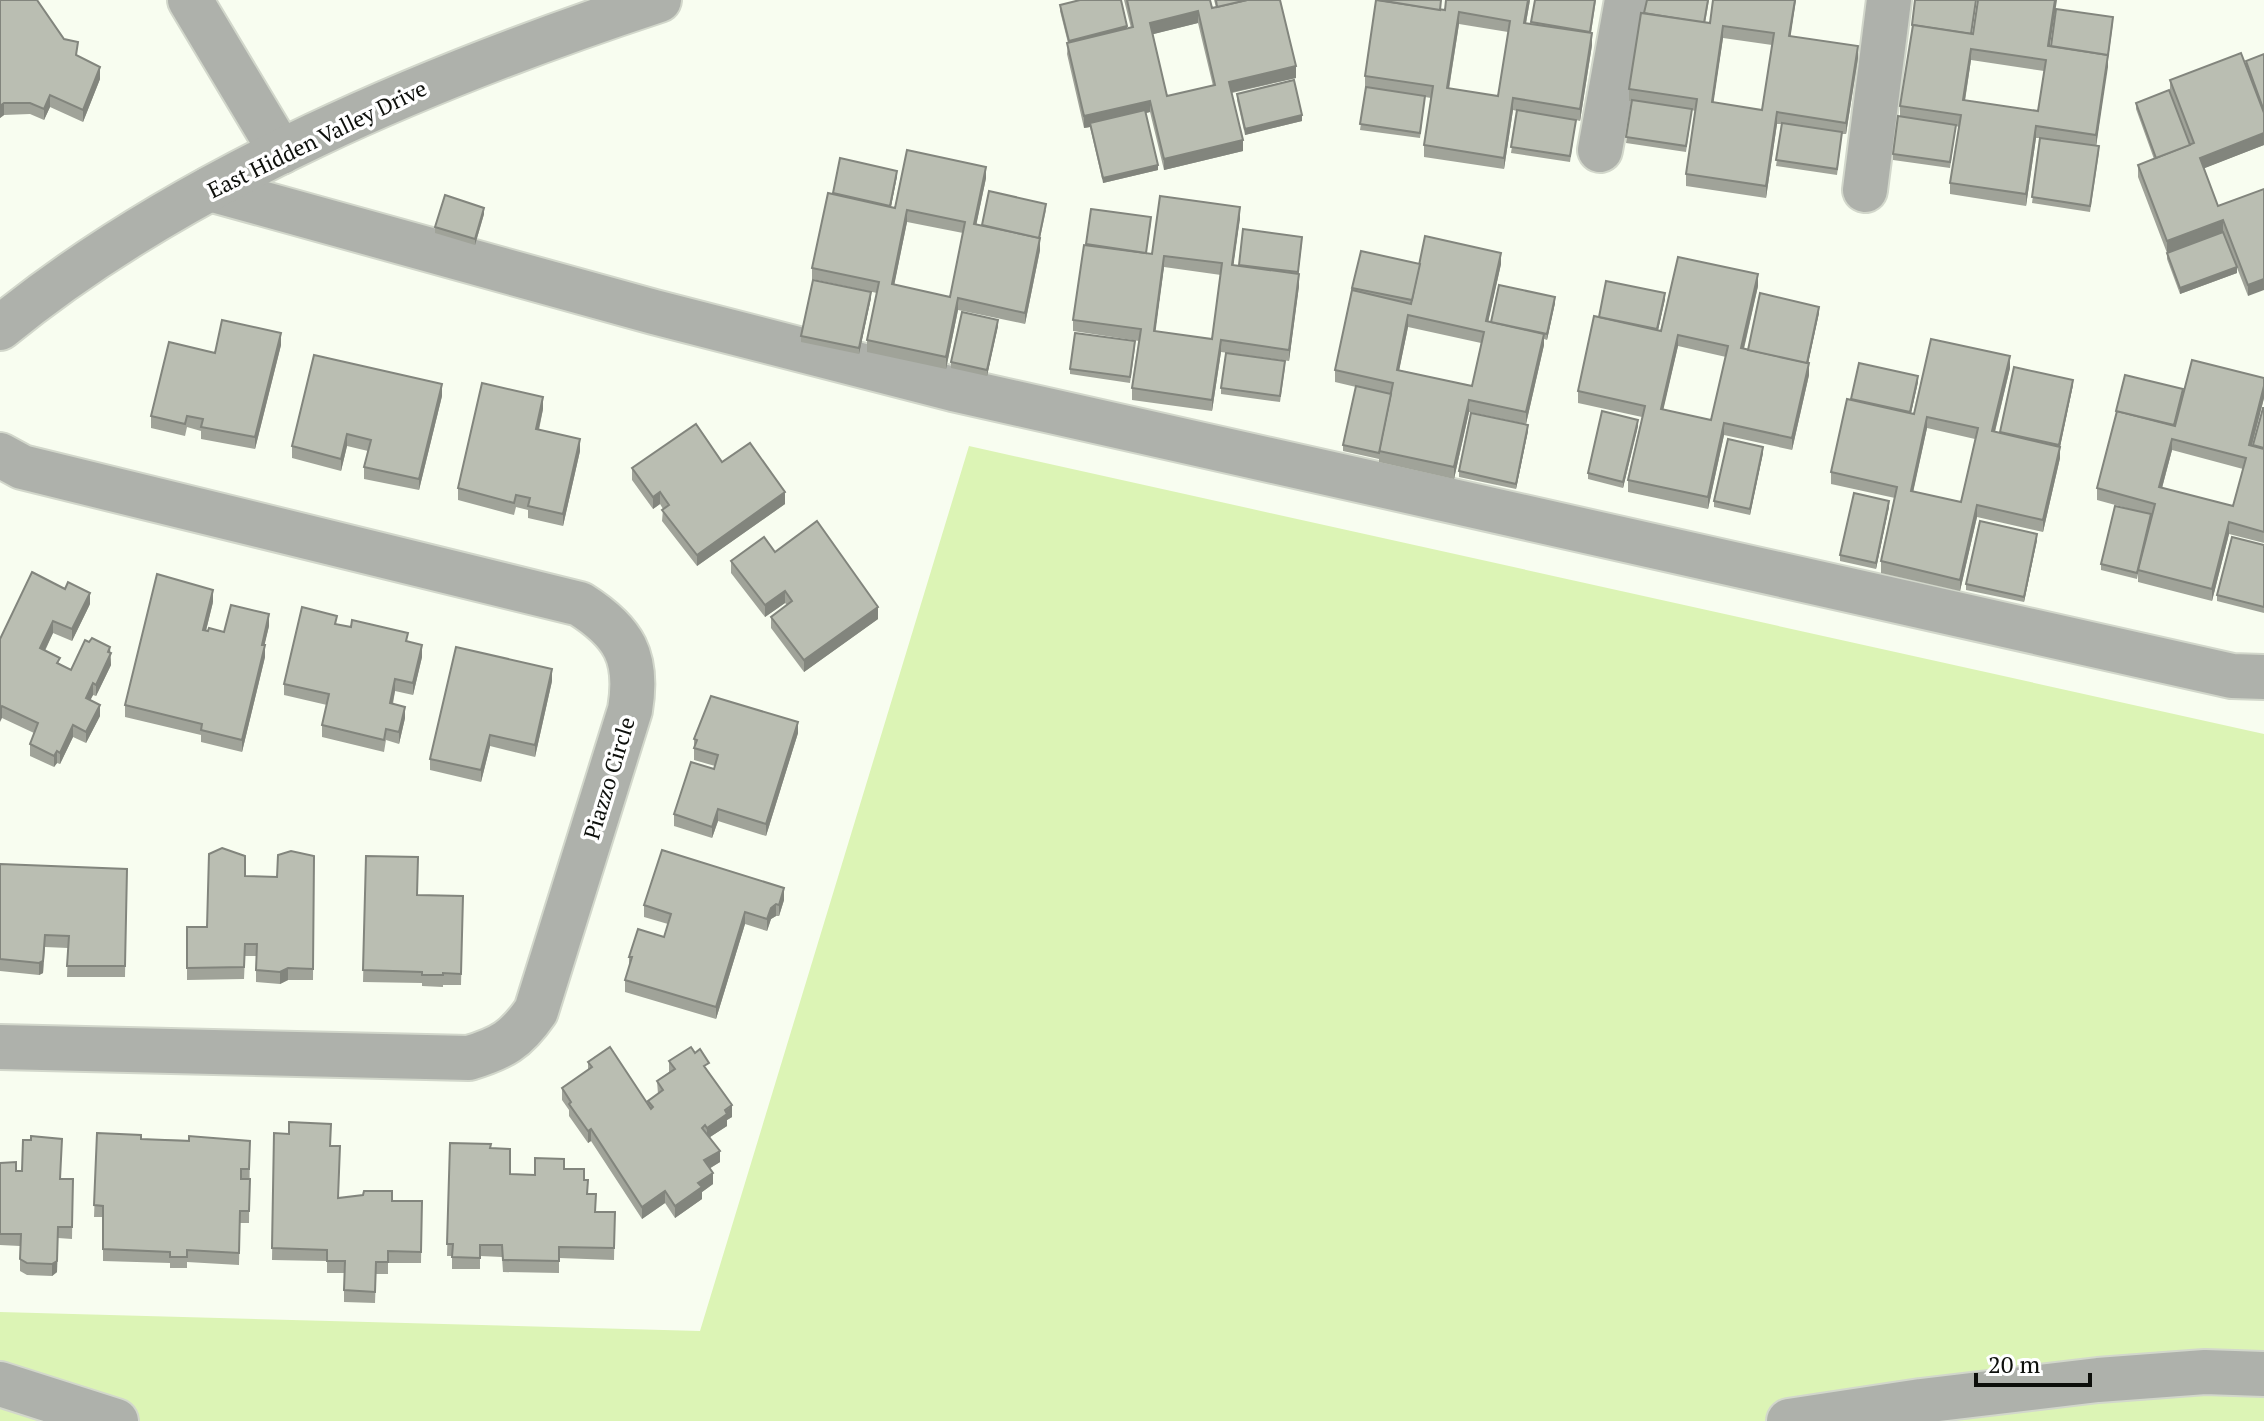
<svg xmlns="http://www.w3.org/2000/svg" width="2264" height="1421" font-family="'PT Serif',serif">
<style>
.green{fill:#dcf4b5}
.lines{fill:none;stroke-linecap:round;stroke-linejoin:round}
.minor-casing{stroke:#d2d7cb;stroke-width:48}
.minor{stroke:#aeb1ab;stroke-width:44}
.wall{fill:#a0a399;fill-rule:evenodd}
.shaded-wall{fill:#82857d}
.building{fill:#babeb2;stroke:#82857d;stroke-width:2;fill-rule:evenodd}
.labels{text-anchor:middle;stroke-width:7;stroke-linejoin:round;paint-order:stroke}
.street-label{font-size:22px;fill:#0d0f0b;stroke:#fff}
</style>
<rect width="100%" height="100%" fill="#f8fdf0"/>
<path class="green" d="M969 446 2264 734V1421H0V1312L700 1331Z"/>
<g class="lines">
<g class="minor-casing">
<g id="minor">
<path d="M190 0 281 152"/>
<path d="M1600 150 1627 0"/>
<path d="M210 189 654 312 953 389 2232 676 2264 677"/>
<path d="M1865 190 1889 0"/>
<path d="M0 328C183 178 435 74 659 0"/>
<path d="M0 455 22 467 580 604C624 632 639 657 630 710L536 1011C516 1040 502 1048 469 1058L0 1047"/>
<path d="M0 1384 116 1421"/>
<path d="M1789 1421 1921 1401 2098 1380 2205 1372 2264 1374"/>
</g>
</g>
<use href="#minor" class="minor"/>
</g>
<g class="wall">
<path d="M0 0 64 39 77 56 100 79 83 122 50 107 44 120 30 114 4 115 0 118Z"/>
<path d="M1124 0H1210L1212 8 1216 7 1214 0H1280L1296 78 1232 93 1243 151 1164 170 1150 112 1146 113 1158 170 1103 183 1090 127 1084 128 1067 54 1068 43 1060 11V5L1127 28H1131ZM1198 23 1213 86 1167 96 1153 34Z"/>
<path d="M1530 0 1526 23 1531 24 1596 0 1591 33 1592 45 1580 121 1576 120 1570 162 1511 153 1517 111 1513 110 1504 169 1424 157V145L1431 98 1425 97 1420 138 1360 130 1366 88 1365 87V76L1441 10H1445ZM1459 24 1508 32 1498 96 1449 89Z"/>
<path d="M1647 0H1709L1705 23 1791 36 1858 58 1846 134H1842L1837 175 1776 166 1782 124H1777L1766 198 1686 186V174L1695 111 1692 110 1686 152 1626 143 1632 101H1629V89ZM1723 38 1772 45 1762 110 1713 102Z"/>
<path d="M2113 23 2096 146 2099 152 2090 212 2032 203 2040 138H2036L2026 206 1950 194V183L1959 127 1956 126 1950 168 1893 160V154L1900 117V106L1912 31V25L2050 46ZM1971 60 2044 71 2038 111 1965 101Z"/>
<path d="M2264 54V145L2204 168 2218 206 2264 189 2248 296 2223 232 2237 273 2180 294 2167 259V253L2138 177V165L2154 159 2136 109V103L2170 92V80L2246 65V61Z"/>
<path d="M1237 94 1302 121 1245 135 1237 100Z"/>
<path d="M897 176 891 207 895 208 986 178 976 225 982 226 1046 210 1040 238V250L1025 324 958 310 946 369 867 352V340L877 293 812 279V268L833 194ZM907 222 963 233 950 297 894 285Z"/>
<path d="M484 214 475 245 435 233V227Z"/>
<path d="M1240 218 1233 265 1239 266 1302 243 1298 274 1299 286 1289 361 1221 352 1212 411 1132 400V388L1139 341 1073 331V320L1086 245 1151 223 1146 253 1152 254ZM1164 267 1221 275 1212 339 1155 331Z"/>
<path d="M1420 264H1501L1488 321 1491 322 1555 303 1547 340 1544 339V345L1526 424 1469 412 1454 479 1379 462V459L1343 451V445L1356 387 1335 382V370L1352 288ZM1408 327 1481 343 1472 386 1399 370Z"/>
<path d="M1758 286 1744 349 1748 350 1819 313 1808 363 1809 375 1792 450 1724 435 1708 509 1628 492V480L1642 417 1578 403V391L1599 317 1665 299 1658 330 1661 331ZM1678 346 1726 357 1711 420 1663 409Z"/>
<path d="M871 298 859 354 801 342V336Z"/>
<path d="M998 326 987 376 951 368V362Z"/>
<path d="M281 345 255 449 201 439V431L187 427 185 436 151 428V416L215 353Z"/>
<path d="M1135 347 1130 383 1070 374V369Z"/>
<path d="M1285 367 1280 402 1221 394V388Z"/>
<path d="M2010 368 1995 432 2000 433 2073 385 2060 447V458L2043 532 1977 517 1960 591 1881 573V561L1895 498 1831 484V472L1851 399 1918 382 1911 413 1914 414ZM1927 428 1975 439 1961 502 1913 491Z"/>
<path d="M2264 378V398L2252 446H2253L2264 408V543L2229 534 2212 601 2138 582V574L2137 579 2101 570V564L2151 520 2152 515 2097 500V488L2183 395ZM2172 450 2243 469 2233 506 2162 488Z"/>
<path d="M442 396 419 490 364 479V467L368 451 347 446 341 471 292 458V446Z"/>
<path d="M543 409 539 430 580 451 563 526 528 518V510L516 507 514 515 458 500V488Z"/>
<path d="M1638 426 1623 488 1588 479V473Z"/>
<path d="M1528 431 1516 489 1459 477V471Z"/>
<path d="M1763 453 1750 515 1714 507V501Z"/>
<path d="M632 468 785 504 697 566 662 521 663 509 660 504 653 509 632 480Z"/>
<path d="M1889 507 1876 569 1840 561V555Z"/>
<path d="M2037 540 2024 602 1966 590V584Z"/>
<path d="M2264 545V613L2217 601V595Z"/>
<path d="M775 552 878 619 804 672 771 628V617L787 605 785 603 765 617 731 573V561Z"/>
<path d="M213 602 206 631 224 632 269 626 264 645 265 657 242 752 201 742V735L125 717V705Z"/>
<path d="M90 604 72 641 53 633 45 651 60 664 71 670 110 653 111 665 96 696 93 695 90 700 100 716 86 743 73 737 60 764 57 763 54 767 30 756V744L34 733 2 718 0 639Z"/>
<path d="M337 625 408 641 422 657 413 695 395 691 393 704 405 718 399 744 386 740 384 752 322 737V725L327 705 284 695V684Z"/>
<path d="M552 681 535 757 490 746 481 782 430 770V759Z"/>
<path d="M798 733 766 836 718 821 712 838 674 826V814L714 769 715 766 694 760V739Z"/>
<path d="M314 856 313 980H288L280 984 256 982V956H245L244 979 187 980V927H207L245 876 277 877Z"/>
<path d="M366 856 417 895 463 896 461 985H443V987L422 986V983L363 982Z"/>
<path d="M0 864 127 869 125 977H67L68 948 45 947 43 973 39 975 0 971Z"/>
<path d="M784 900 779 916H776L771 919 767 931 745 924 716 1019 625 992V980L629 967V957L664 937 668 924 644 917V905Z"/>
<path d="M669 1061 709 1073 732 1117 727 1120V1126L710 1137 720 1162 710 1168 713 1184 702 1192V1199L675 1218 665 1203 642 1219 591 1141 588 1143 569 1116V1110L562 1100V1088L588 1070V1062L648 1105V1101L658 1094 657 1081 669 1072Z"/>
<path d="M97 1133 141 1139 250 1141 249 1223H240L239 1265 187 1262V1268H170V1263L103 1261V1217H94Z"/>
<path d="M274 1133 331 1146 339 1198 422 1201 421 1263H388V1274H376L375 1303 344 1302V1273H327V1261L272 1260Z"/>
<path d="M450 1143 491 1148 510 1174 535 1175 564 1169 584 1180 588 1194 596 1212H615L614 1260 559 1258V1273L503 1272 502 1257 480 1256V1269H452V1256H447Z"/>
<path d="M0 1163 16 1171 60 1179H73L72 1239 58 1238 57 1272 52 1276 27 1275 20 1271V1246L0 1245Z"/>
</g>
<g class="shaded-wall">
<path d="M1528 0H1530L1524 34V23Z"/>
<path d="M1795 0H1796L1789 47V36Z"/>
<path d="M2055 0H2057L2048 58V46Z"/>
<path d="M1198 11V23L1150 35V23Z"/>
<path d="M1459 12V24L1447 100V88Z"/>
<path d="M1127 26V32L1069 47V41Z"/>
<path d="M1723 26V38L1712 113V102Z"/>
<path d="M1592 33V45L1580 121V109Z"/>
<path d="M1858 46V58L1846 134V123Z"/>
<path d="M1971 49V60L1963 112V100Z"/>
<path d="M2108 55V67L2096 147V135Z"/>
<path d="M1296 66V78L1229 93V82Z"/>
<path d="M100 67V79L83 122V110Z"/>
<path d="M50 95V107L44 120V109Z"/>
<path d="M1513 98V110L1504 169V158Z"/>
<path d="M1150 101V112L1091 126 1090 123V127L1084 128V116Z"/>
<path d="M4 103V115L0 118V106Z"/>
<path d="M1777 112V124L1766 198V186Z"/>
<path d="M1302 115V121L1245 135V129Z"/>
<path d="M2036 126V138L2026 206V194Z"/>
<path d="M2264 133V145L2200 170V158Z"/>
<path d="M1243 140V151L1164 170V159Z"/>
<path d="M1158 165V170L1103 183V178Z"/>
<path d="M986 167V178L974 236V224Z"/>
<path d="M897 171V176L890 211V206Z"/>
<path d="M1240 207V218L1232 276V265Z"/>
<path d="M484 208V214L475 245V239Z"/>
<path d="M907 210V222L892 296V284Z"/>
<path d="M2223 220V232L2167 253V241Z"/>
<path d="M1040 238V250L1025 324V313Z"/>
<path d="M1501 253V264L1486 332V321Z"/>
<path d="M1164 256V267L1154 343V331Z"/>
<path d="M2237 267V273L2180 294V288Z"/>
<path d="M1299 274V286L1289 361V350Z"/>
<path d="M1758 274V286L1741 360V348Z"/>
<path d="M2264 279V290L2248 296V285Z"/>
<path d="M871 292V298L859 354V348Z"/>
<path d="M1665 293V299L1657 335V329Z"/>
<path d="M1555 297V303L1547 340V334Z"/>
<path d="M958 298V310L946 369V357Z"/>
<path d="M1819 307V313L1807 369V363Z"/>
<path d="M1408 315V327L1397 381V370Z"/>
<path d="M998 320V326L987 376V370Z"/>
<path d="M281 333V345L255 449V437Z"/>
<path d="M1544 334V345L1526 424V412Z"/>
<path d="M1678 335V346L1661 420V409Z"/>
<path d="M1221 340V352L1212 411V400Z"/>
<path d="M2010 356V368L1992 443V431Z"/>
<path d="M1809 363V375L1792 450V438Z"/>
<path d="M1918 376V382L1910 418V412Z"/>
<path d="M2073 380V385L2060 447V458L2043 532V520Z"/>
<path d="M442 384V396L419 490V479Z"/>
<path d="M2264 386V398L2249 456V445Z"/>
<path d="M543 397V409L536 441V429Z"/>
<path d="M1469 400V412L1454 479V467Z"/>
<path d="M1927 417V428L1911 502V491Z"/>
<path d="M1638 420V426L1623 488V482Z"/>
<path d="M1724 423V435L1708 509V497Z"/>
<path d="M1528 425V431L1516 489V484Z"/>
<path d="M347 434V446L341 471V459Z"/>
<path d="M580 439V451L563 526V514Z"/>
<path d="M2172 439V450L2159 499V487Z"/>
<path d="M1763 447V453L1750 515V509Z"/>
<path d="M660 492V504L653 509V497Z"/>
<path d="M785 492V504L697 566V555Z"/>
<path d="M1889 501V507L1876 569V563Z"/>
<path d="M1977 505V517L1960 591V580Z"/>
<path d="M2229 522V534L2212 601V589Z"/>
<path d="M2037 534V540L2024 602V597Z"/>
<path d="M213 590V602L203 642V630Z"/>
<path d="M785 591V603L765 617V605Z"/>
<path d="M90 593V604L72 641V629Z"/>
<path d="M878 607V619L804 672V660Z"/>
<path d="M269 614V626L262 656V645Z"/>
<path d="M53 621V633L40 660V648Z"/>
<path d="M265 645V657L242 752V740Z"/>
<path d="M422 645V657L413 695V683Z"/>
<path d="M110 647 111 665 96 696V685Z"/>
<path d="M552 669V681L535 757V745Z"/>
<path d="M395 679V691L390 715V703Z"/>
<path d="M93 683V695L86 709V698Z"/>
<path d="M100 705V716L86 743V732Z"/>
<path d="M2 706V718L0 722V710Z"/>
<path d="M405 707V718L399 744V732Z"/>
<path d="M798 722V733L766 836V824Z"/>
<path d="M73 725V737L60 764V753Z"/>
<path d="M490 735V746L481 782V770Z"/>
<path d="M57 751V763L54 767V756Z"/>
<path d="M718 809V821L712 838V827Z"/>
<path d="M784 888V900L779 916V905Z"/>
<path d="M776 904V916L771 919 767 931V919L771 908Z"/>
<path d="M745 912V924L716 1019V1007Z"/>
<path d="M45 935 43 973 39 975V963Z"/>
<path d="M288 968V980L280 984V972Z"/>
<path d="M732 1105V1117L727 1120V1126L707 1139V1128Z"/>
<path d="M591 1129V1141L588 1143V1131Z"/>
<path d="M720 1151V1162L704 1172V1160Z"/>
<path d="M713 1173V1184L702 1192V1199L675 1218V1206L698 1183Z"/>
<path d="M665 1191V1203L642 1219V1207Z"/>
<path d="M58 1227 57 1272 52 1276V1264Z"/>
</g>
<g class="building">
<path d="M0 0H37L64 39 78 42 76 55 100 67 83 110 50 95 44 109 30 103H4L0 106Z"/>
<path d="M1080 0H1121L1127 26 1069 41 1060 5Z"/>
<path d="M1127 0H1210L1212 8 1247 0H1280L1296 66 1229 82 1243 140 1164 159 1150 101 1084 116 1067 43 1133 27ZM1198 11 1215 85 1167 96 1150 23Z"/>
<path d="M1216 0H1247L1217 7Z"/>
<path d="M1376 0 1445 10 1446 0H1528L1524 23 1592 33 1580 109 1513 98 1504 158 1424 145 1433 86 1365 76ZM1459 12 1510 21 1498 96 1447 88Z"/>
<path d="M1379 0H1441L1440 10Z"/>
<path d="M1535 0H1595L1590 32 1531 22Z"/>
<path d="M1647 0H1708L1704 23 1644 13Z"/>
<path d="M1713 0H1795L1789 36 1858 46 1846 123 1777 112 1766 186 1686 174 1697 99 1629 89 1641 13 1710 23ZM1723 26 1774 33 1762 110 1712 102Z"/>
<path d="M1915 0H1976L1971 34 1912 25Z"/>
<path d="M1978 0H2055L2048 46 2108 55 2096 135 2036 126 2026 194 1950 183 1961 115 1900 106 1913 25 1973 34ZM1971 49 2046 60 2038 111 1963 100Z"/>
<path d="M2056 9 2113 17 2108 55 2051 46Z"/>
<path d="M2241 53 2264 113V133L2200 158 2218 206 2264 189V279L2248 285 2223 220 2167 241 2138 165 2194 143 2170 80Z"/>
<path d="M2264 54V111L2246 61Z"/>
<path d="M1294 80 1302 115 1245 129 1237 94Z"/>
<path d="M1366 87 1425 96 1420 133 1360 124Z"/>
<path d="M2169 90 2190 145 2156 158 2136 103Z"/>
<path d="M1632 100 1692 109 1686 146 1626 137Z"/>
<path d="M1145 110 1158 165 1103 178 1090 123Z"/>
<path d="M1517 110 1576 120 1570 156 1511 147Z"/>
<path d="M1898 116 1956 125 1950 162 1893 154Z"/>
<path d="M1782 123 1842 132 1837 169 1776 160Z"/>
<path d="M2040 138 2099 146 2090 206 2032 197Z"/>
<path d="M907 150 986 167 974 224 1040 238 1025 313 958 298 946 357 867 340 879 282 812 268 828 193 895 208ZM907 210 965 222 950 297 892 284Z"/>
<path d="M840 158 897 171 890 206 833 193Z"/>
<path d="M989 191 1046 204 1039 238 982 225Z"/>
<path d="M445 195 484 208 475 239 435 227Z"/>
<path d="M1160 196 1240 207 1232 265 1299 274 1289 350 1221 340 1212 400 1132 388 1141 329 1073 320 1084 245 1152 254ZM1164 256 1222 263 1212 339 1154 331Z"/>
<path d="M1091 209 1151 217 1146 253 1086 244Z"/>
<path d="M1243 229 1302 237 1298 272 1239 265Z"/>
<path d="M2223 232 2237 267 2180 288 2167 253Z"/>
<path d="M1425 236 1501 253 1486 321 1544 334 1526 412 1469 400 1454 467 1379 451 1393 383 1335 370 1352 290 1411 304ZM1408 315 1484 332 1472 386 1397 370Z"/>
<path d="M1361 251 1420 264 1412 300 1352 288Z"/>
<path d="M1678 257 1758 274 1741 348 1809 363 1792 438 1724 423 1708 497 1628 480 1645 406 1578 391 1594 316 1661 331ZM1678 335 1728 346 1711 420 1661 409Z"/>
<path d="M813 280 871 292 859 348 801 336Z"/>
<path d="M1606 281 1665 293 1657 329 1599 317Z"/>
<path d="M1499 285 1555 297 1547 334 1491 322Z"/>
<path d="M1760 293 1819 307 1807 363 1748 350Z"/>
<path d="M962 312 998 320 987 370 951 362Z"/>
<path d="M222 320 281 333 255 437 201 427 203 419 187 416 185 424 151 416 169 342 215 353Z"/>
<path d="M1075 333 1135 341 1130 377 1070 369Z"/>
<path d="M1931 339 2010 356 1992 431 2060 447 2043 520 1977 505 1960 580 1881 561 1897 487 1831 472 1847 399 1914 414ZM1927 417 1978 428 1961 502 1911 491Z"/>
<path d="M1226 353 1285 361 1280 396 1221 388Z"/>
<path d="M314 355 442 384 419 479 364 467 371 440 347 434 341 459 292 446Z"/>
<path d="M2192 360 2264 378V386L2249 445 2264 449V532L2229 522 2212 589 2138 570 2155 504 2097 488 2117 411 2175 426ZM2172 439 2246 458 2233 506 2159 487Z"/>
<path d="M1859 363 1918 376 1910 412 1851 399Z"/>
<path d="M2014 367 2073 380 2059 445 2000 432Z"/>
<path d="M2125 375 2183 389 2174 425 2116 411Z"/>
<path d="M482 383 543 397 536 429 580 439 563 514 528 506 530 498 516 495 514 503 458 488Z"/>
<path d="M1356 386 1391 394 1379 453 1343 445Z"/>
<path d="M2263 408H2264V448L2253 445Z"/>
<path d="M1602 411 1638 420 1623 482 1588 473Z"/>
<path d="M1471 413 1528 425 1516 484 1459 471Z"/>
<path d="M696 424 722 462 750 443 785 492 697 555 662 510 669 505 660 492 653 497 632 468Z"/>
<path d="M1728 439 1763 447 1750 509 1714 501Z"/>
<path d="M1854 493 1889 501 1876 563 1840 555Z"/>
<path d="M2115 506 2151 514 2137 573 2101 564Z"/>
<path d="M817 521 878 607 804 660 771 617 792 601 785 591 765 605 731 561 764 537 775 552Z"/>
<path d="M1980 521 2037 534 2024 597 1966 584Z"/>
<path d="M2232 537 2264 545V607L2217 595Z"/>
<path d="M32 572 65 589 68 582 90 593 72 629 53 621 40 648 60 658 57 663 71 670 85 640 89 642 92 638 110 647 108 652 111 653 96 685 93 683 86 698 100 705 86 732 73 725 60 753 57 751 54 756 30 744 38 723 2 706 0 710V639Z"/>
<path d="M157 574 213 590 203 630 208 631 209 628 224 632 231 605 269 614 262 645H265L242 740 201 730 202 724 125 705Z"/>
<path d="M302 607 337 616 335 624 351 627 352 620 408 633 406 641 422 645 413 683 395 679 390 703 405 707 399 732 386 729 384 740 322 725 329 694 284 684Z"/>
<path d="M456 647 552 669 535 745 490 735 481 770 430 759Z"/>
<path d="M711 696 798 722 766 824 718 809 712 827 674 814 691 762 714 769 718 755 694 748 697 740 694 739Z"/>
<path d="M222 848 245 856V876L277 877 278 855 291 851 314 856 313 969 288 968 280 972 256 970 257 944H245L244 967 187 968V927H207L209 854Z"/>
<path d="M662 850 784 888 779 905 776 904 771 908 767 919 745 912 716 1007 625 980 632 957H629L638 929 664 937 671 914 644 905Z"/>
<path d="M366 856 418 857 417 895 463 896 461 974 443 973V975H422V972L363 970Z"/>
<path d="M0 864 127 869 125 966H67L69 936 45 935 43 961 39 963 0 959Z"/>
<path d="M610 1047 651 1109 653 1107 648 1101 663 1090 657 1081 675 1069 669 1061 691 1047 695 1053 700 1049 709 1063 704 1066 732 1105 725 1110 727 1114 707 1128 705 1125 702 1128 720 1151 704 1160 713 1173 698 1183 702 1187 675 1206 665 1191 642 1207 591 1129 588 1131 569 1104 571 1102 562 1088 592 1067 588 1062Z"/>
<path d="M289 1122 331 1124 330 1146H340L338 1198 363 1195 364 1191H392V1201H422L421 1252 388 1251V1262H376L375 1292 344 1290 345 1261H327V1250L272 1248 274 1133 289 1134Z"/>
<path d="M97 1133 141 1135V1139L189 1141V1136L250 1141 249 1169H241V1179H250L249 1211H240L239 1253 187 1250V1257H170V1252L103 1249V1206L94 1205Z"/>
<path d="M31 1136 62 1139 60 1179H73L72 1227H58L57 1261 52 1264 27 1263 20 1259 21 1234H0V1163L16 1162V1171H22L23 1140H31Z"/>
<path d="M450 1143 491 1144 490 1148 510 1149V1174L535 1175V1158L564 1159V1169H584V1180H588L587 1194H596L595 1212H615L614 1248 559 1247V1261L503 1260 502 1245H480V1258L452 1257 453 1244H447Z"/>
</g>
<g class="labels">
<g class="street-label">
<text transform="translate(317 139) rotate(-26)" y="8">East Hidden Valley Drive</text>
<text transform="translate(609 778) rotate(-73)" y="8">Piazzo Circle</text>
</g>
</g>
<path d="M1976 1373v12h114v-12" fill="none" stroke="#0d0f0b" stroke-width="4"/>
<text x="1988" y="1373" font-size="24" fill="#0d0f0b" stroke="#ffffff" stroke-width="6" paint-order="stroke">20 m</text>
</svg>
